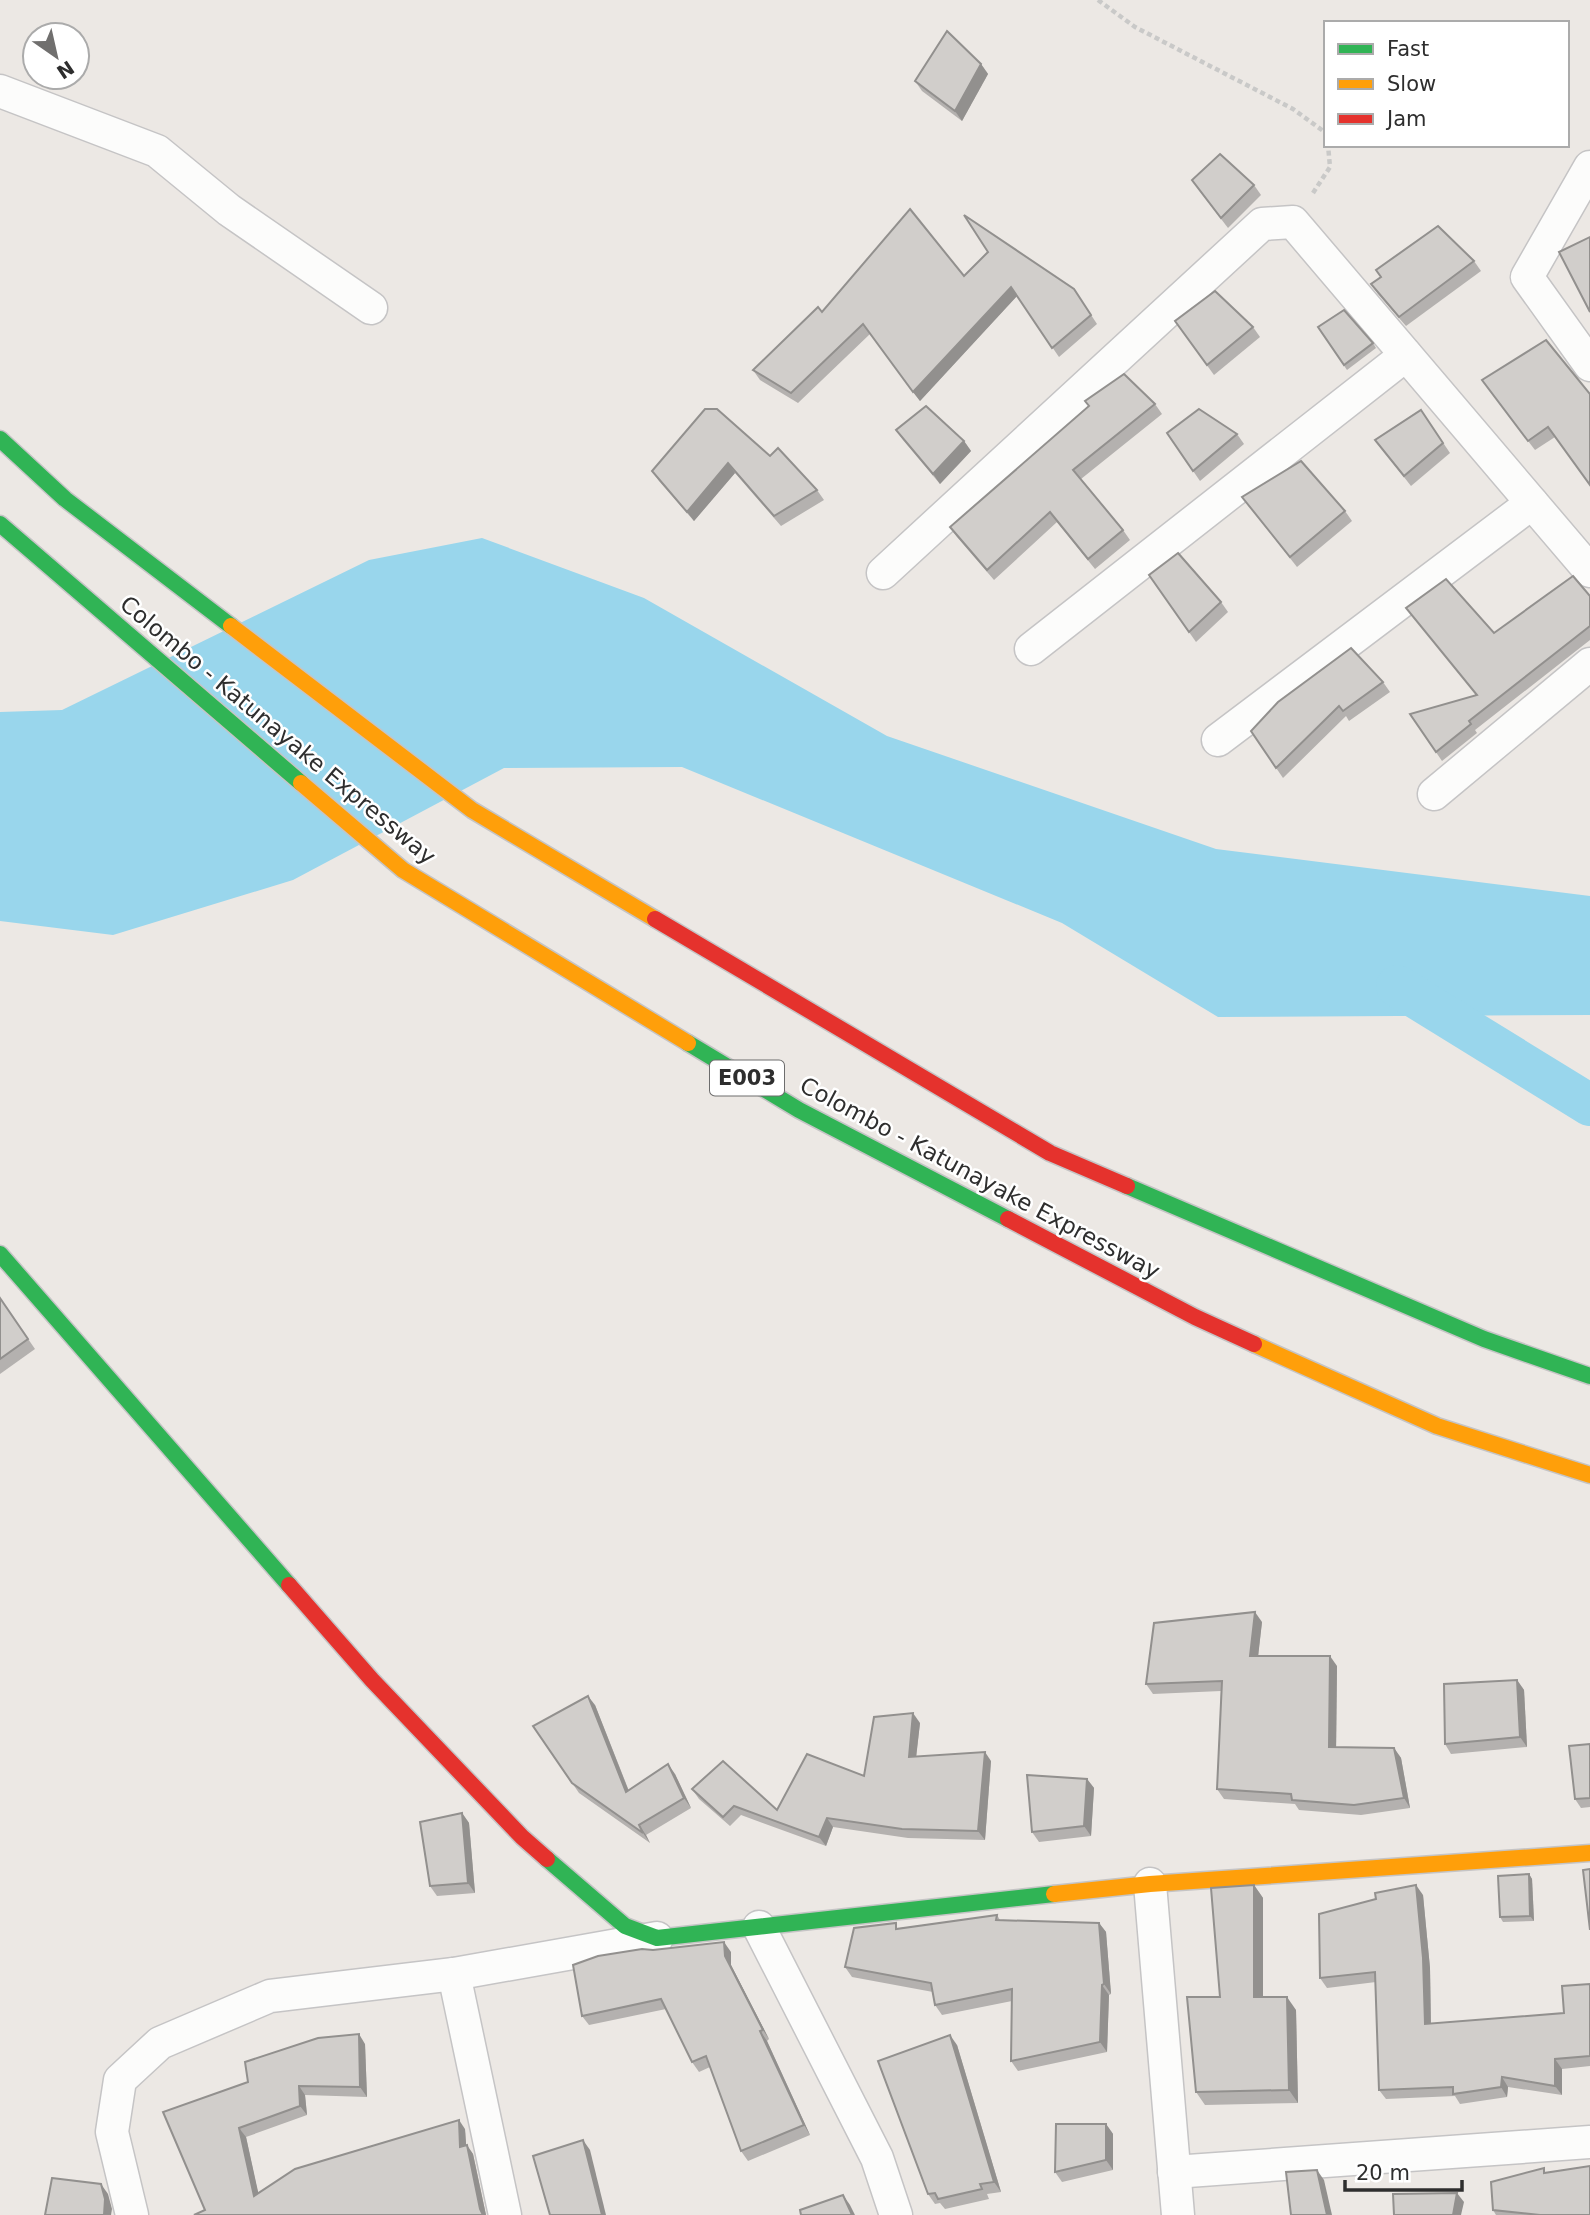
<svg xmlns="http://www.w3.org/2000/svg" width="1590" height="2215" font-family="'DejaVu Sans',sans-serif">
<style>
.water{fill:#99d6ec}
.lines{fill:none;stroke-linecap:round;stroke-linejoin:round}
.canal{stroke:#99d6ec;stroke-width:42}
.street-casing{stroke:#c5c4c5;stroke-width:35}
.fast-casing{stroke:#c5c4c5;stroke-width:19}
.slow-casing{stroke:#c5c4c5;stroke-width:19}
.jam-casing{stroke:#c5c4c5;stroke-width:19}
.path{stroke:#c9c9c8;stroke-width:4.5;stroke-dasharray:5 3.5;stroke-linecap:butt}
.street{stroke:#fcfcfb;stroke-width:32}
.fast{stroke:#30b455;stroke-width:16}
.slow{stroke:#ff9f0a;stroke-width:16}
.jam{stroke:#e5322d;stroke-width:16}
.wall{fill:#b4b1af}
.shaded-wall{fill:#92908e}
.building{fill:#d1cecb;stroke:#92908e;stroke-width:2}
.labels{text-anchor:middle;stroke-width:5;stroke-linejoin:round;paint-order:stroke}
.shield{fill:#fff;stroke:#6d6d6d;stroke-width:2}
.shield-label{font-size:21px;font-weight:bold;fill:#2e2e2e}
.street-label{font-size:23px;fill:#2e2e2e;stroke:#fff}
</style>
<rect width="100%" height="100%" fill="#ece8e4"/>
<path class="water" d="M482 538 644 598 887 736 1216 849 1590 896V1015L1218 1017 1062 923 682 767 504 768 293 880 113 935 0 921V712L62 710 369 560Z"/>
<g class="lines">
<path class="canal" d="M1397 986 1590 1105"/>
<g class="street-casing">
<g id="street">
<path d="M0 91 157 151 229 210 371 308"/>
<path d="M1590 167 1527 277 1590 365"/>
<path d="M883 573 1262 224 1293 222 1590 571"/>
<path d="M1031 649 1406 355"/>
<path d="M1218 740 1532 503"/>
<path d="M1434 794 1590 664"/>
<path d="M1150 1884 1178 2215"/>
<path d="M759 1927 877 2158 896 2215"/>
<path d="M454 1974 505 2215"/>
<path d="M1174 2172 1590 2142"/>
<path d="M132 2215 112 2132 120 2080 160 2043 270 1996 454 1974 657 1938"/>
</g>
</g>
<g class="fast-casing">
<g id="fast">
<path d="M0 439 65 499 231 626"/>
<path d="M0 524 301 783"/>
<path d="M688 1043 799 1110 1008 1219"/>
<path d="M1127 1186 1484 1339 1590 1376"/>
<path d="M0 1254 289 1585"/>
<path d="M547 1859 625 1926 657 1938 1054 1894"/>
</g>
</g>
<g class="slow-casing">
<g id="slow">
<path d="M231 626 472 810 655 919"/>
<path d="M301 783 403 870 688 1043"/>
<path d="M1254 1344 1437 1426 1590 1475"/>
<path d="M1054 1894 1150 1884 1590 1853"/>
</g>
</g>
<g class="jam-casing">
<g id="jam">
<path d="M655 919 1050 1153 1127 1186"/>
<path d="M1008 1219 1195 1317 1254 1344"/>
<path d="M289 1585 372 1680 522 1837 547 1859"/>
</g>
</g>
<g class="path">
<path d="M1098 0 1135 27 1293 109 1326 133"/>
<path d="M1313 193 1330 167 1328 145"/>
</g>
<use href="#street" class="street"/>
<use href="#fast" class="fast"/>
<use href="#slow" class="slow"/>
<use href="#jam" class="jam"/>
</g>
<g class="wall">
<path d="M981 64 988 74 962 121 922 91 915 81Z"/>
<path d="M1254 185 1261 195 1228 228 1199 190Z"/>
<path d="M1474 261 1481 271 1406 326 1378 294 1371 284 1381 278Z"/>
<path d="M964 276 1074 289 1097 324 1059 357 1017 296 920 401 870 334 798 403 760 380 753 370 822 312Z"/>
<path d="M1175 321 1253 327 1260 337 1214 375Z"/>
<path d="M1318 327 1373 343 1376 348 1347 370Z"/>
<path d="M1546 340 1555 437 1535 450 1489 390Z"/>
<path d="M1155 404 1162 414 1081 479 1123 530 1130 540 1095 569 1057 522 994 580 957 537 950 527Z"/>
<path d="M1421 410 1450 453 1411 486 1375 440Z"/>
<path d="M896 430 964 441 971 451 940 484 903 440Z"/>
<path d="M1167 433 1237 434 1244 444 1200 481Z"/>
<path d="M770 456 817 490 824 500 781 526 735 473 694 521 659 481 652 471Z"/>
<path d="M1242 497 1345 511 1352 521 1297 567Z"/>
<path d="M1149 575 1221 602 1228 612 1196 642Z"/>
<path d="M1590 596V640L1475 730 1477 733 1442 761 1410 714 1477 695 1406 608 1494 633Z"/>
<path d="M1383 682 1390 692 1349 721 1346 716 1283 778 1251 731Z"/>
<path d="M0 1298 35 1349 0 1374Z"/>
<path d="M1262 1622 1258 1656 1337 1666 1336 1747 1394 1748 1401 1758 1410 1808 1361 1815 1299 1810 1295 1804 1224 1799 1217 1789 1221 1691 1153 1694 1146 1684Z"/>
<path d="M1517 1680 1524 1690 1527 1747 1451 1754 1445 1744Z"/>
<path d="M595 1705 629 1791 675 1774 691 1808 646 1835 650 1843 579 1793 533 1726Z"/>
<path d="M920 1723 916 1757 991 1761 985 1840 908 1838 833 1827 826 1846 741 1815 730 1826 699 1799 692 1789 777 1810 864 1776Z"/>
<path d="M1590 1744V1807L1581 1808 1575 1799Z"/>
<path d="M1087 1779 1094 1788 1091 1836 1039 1842 1032 1832Z"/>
<path d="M462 1813 469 1823 475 1893 437 1896 430 1886Z"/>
<path d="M1529 1874 1532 1879 1534 1921 1503 1922 1500 1917Z"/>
<path d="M1254 1885 1263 1898V1997L1296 2010 1298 2103 1205 2105 1196 2092 1220 1997Z"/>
<path d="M1423 1895 1430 1968 1431 2024 1564 2013 1590 1984V2066L1562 2069V2095L1508 2087 1507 2097 1460 2104 1455 2096 1386 2099 1379 2090 1376 1982 1327 1988 1320 1978Z"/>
<path d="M997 1915 1000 1920 1099 1923 1106 1932 1111 1994 1109 1995 1107 2052 1018 2071 1011 2061 1012 2001 942 2015 935 2005 933 1992 852 1977 845 1967 900 1928Z"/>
<path d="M653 1950 731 1952V1965L769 2039 767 2041 810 2135 748 2161 741 2151 710 2067 699 2072 692 2062 666 2009 589 2025 582 2016Z"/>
<path d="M365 2044 367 2097 305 2095 307 2115 246 2137 258 2193 465 2129 466 2145 473 2154 486 2215H194L205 2210 163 2112Z"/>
<path d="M957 2045 1001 2192 987 2194 989 2199 945 2209 940 2203 935 2204 928 2194Z"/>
<path d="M1106 2124 1113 2134V2170L1062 2182 1055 2172Z"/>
<path d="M1546 2172 1590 2215H1496L1493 2210Z"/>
</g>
<g class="shaded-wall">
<path d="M981 64 988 74 962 121 955 111Z"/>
<path d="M1011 287 1017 296 920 401 913 392Z"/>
<path d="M964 441 971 451 940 484 933 474Z"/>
<path d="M728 463 735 473 694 521 687 512Z"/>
<path d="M1255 1612 1262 1622 1257 1666 1250 1656Z"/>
<path d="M1330 1656 1337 1666 1336 1757 1329 1747Z"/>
<path d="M1517 1680 1524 1690 1527 1747 1520 1737Z"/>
<path d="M588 1696 595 1705 633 1802 626 1792Z"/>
<path d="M913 1713 920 1723 915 1767 909 1757Z"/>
<path d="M1394 1748 1401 1758 1410 1808 1404 1798Z"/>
<path d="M985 1752 991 1761 985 1840 978 1831Z"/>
<path d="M668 1764 675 1774 691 1808 684 1798Z"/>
<path d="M1087 1779 1094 1788 1091 1836 1084 1826Z"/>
<path d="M462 1813 469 1823 475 1893 468 1883Z"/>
<path d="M827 1818 833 1827 826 1846 819 1837Z"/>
<path d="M639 1825 646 1835 650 1843 643 1833Z"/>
<path d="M1529 1874 1532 1879 1534 1921 1530 1916Z"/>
<path d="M1254 1885 1263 1898V2010L1254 1997Z"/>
<path d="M1416 1885 1423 1895 1430 1968 1431 2034 1425 2024Z"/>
<path d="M1099 1923 1106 1932 1111 1994 1104 1984Z"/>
<path d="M724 1942 731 1952V1965L769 2039 763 2030 725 1956Z"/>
<path d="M1102 1985 1109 1995 1107 2052 1100 2042Z"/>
<path d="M1287 1997 1296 2010 1298 2103 1289 2090Z"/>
<path d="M760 2031 767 2041 810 2135 804 2125Z"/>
<path d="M359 2034 365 2044 367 2097 360 2087Z"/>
<path d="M950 2035 957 2045 1001 2192 994 2182Z"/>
<path d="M1555 2059 1562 2069V2095L1555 2086Z"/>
<path d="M1502 2077 1508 2087 1507 2097 1501 2087Z"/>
<path d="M299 2086 305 2095 307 2115 300 2106Z"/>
<path d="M459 2120 465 2129 467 2157 460 2147Z"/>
<path d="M1106 2124 1113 2134V2170L1106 2160Z"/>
<path d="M239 2128 246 2137 261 2205 254 2196Z"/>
<path d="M583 2140 590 2150 606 2215H602Z"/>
<path d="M467 2145 473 2154 486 2215H483L480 2209Z"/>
<path d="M1317 2170 1324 2180 1332 2215H1327Z"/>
<path d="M101 2184 108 2194 112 2209 111 2215H104Z"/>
<path d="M1457 2193 1464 2202 1461 2215H1453Z"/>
<path d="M843 2195 850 2205 855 2215H852Z"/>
</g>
<g class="building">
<path d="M947 31 981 64 955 111 915 81Z"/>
<path d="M1220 154 1254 185 1221 218 1192 180Z"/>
<path d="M910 209 964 276 988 252 964 215 1074 289 1091 315 1052 348 1011 287 913 392 863 324 791 393 753 370 818 307 822 312Z"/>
<path d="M1438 226 1474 261 1399 317 1371 284 1381 277 1376 270Z"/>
<path d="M1590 237V312L1559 252Z"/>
<path d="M1215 291 1253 327 1207 365 1175 321Z"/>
<path d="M1344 310 1373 343 1344 365 1318 327Z"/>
<path d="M1546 340 1590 394V485L1548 427 1528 441 1482 380Z"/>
<path d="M1124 374 1155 404 1073 470 1123 530 1088 559 1050 512 987 570 950 527 1089 406 1085 401Z"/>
<path d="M926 406 964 441 933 474 896 430Z"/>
<path d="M705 409H717L770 456 778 448 817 490 774 516 728 463 687 512 652 471Z"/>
<path d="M1199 409 1237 434 1193 471 1167 433Z"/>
<path d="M1421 410 1443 443 1404 476 1375 440Z"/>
<path d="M1301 461 1345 511 1290 557 1242 497Z"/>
<path d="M1178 553 1221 602 1189 632 1149 575Z"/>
<path d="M1573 576 1590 596V626L1469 721 1471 724 1436 752 1410 714 1477 695 1406 608 1446 579 1494 633Z"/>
<path d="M1351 648 1383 682 1343 711 1339 706 1276 768 1251 731 1278 702Z"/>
<path d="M0 1298 28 1339 0 1359Z"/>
<path d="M1255 1612 1250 1656H1330L1329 1747 1394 1748 1404 1798 1354 1805 1292 1800 1291 1794 1217 1789 1222 1681 1146 1684 1154 1623Z"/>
<path d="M1517 1680 1520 1737 1445 1744 1444 1684Z"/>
<path d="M588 1696 626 1792 668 1764 684 1798 639 1825 643 1833 572 1783 533 1726Z"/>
<path d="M913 1713 909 1757 985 1752 978 1831 902 1829 827 1818 819 1837 734 1806 723 1817 692 1789 723 1761 777 1810 807 1754 864 1776 874 1717Z"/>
<path d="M1590 1744V1798L1575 1799 1569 1746Z"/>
<path d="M1027 1775 1087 1779 1084 1826 1032 1832Z"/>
<path d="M462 1813 468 1883 430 1886 420 1822Z"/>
<path d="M1590 1869V1930L1583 1870Z"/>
<path d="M1529 1874 1530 1916 1500 1917 1498 1876Z"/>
<path d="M1254 1885V1997H1287L1289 2090 1196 2092 1187 1997H1220L1211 1888Z"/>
<path d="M1416 1885 1423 1958 1425 2024 1564 2013 1562 1986 1590 1984V2056L1555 2059V2086L1502 2077 1501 2087 1453 2094V2087L1379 2090 1375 1972 1320 1978 1319 1914 1376 1899 1375 1893Z"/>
<path d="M997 1915 996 1920 1099 1923 1104 1984 1102 1985 1100 2042 1011 2061 1012 1989 935 2005 931 1983 845 1967 854 1928 896 1923V1929Z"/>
<path d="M724 1942 725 1956 763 2030 760 2031 804 2125 741 2151 706 2056 692 2062 661 1999 582 2016 573 1965 598 1956 642 1949 653 1950Z"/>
<path d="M359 2034 360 2087 299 2086 300 2106 239 2128 254 2196 295 2169 459 2120 460 2147 467 2145 480 2209 483 2215H194L205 2210 163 2112 248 2082 245 2062 318 2038Z"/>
<path d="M950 2035 994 2182 980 2184 982 2189 938 2199 935 2193 928 2194 878 2061Z"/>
<path d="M1056 2124H1106V2160L1055 2172Z"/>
<path d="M583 2140 602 2215H550L533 2156Z"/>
<path d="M1590 2166V2215H1540L1493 2210 1491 2182 1544 2168V2173Z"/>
<path d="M1317 2170 1327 2215H1291L1286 2172Z"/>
<path d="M52 2178 101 2184 105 2199 104 2215H45Z"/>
<path d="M1457 2193 1453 2215H1394L1393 2194Z"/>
<path d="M843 2195 852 2215H801L800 2210Z"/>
</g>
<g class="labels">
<rect class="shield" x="710" y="1060.5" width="74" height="35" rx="5"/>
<g class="shield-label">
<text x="747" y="1085">E003</text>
</g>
<g class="street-label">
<text transform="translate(278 730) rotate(40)" y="8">Colombo - Katunayake Expressway</text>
<text transform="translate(980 1178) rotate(28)" y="8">Colombo - Katunayake Expressway</text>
</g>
</g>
<rect x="1324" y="21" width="245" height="126" fill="#ffffff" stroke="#ababab" stroke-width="2"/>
<rect x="1338" y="44" width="35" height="10" fill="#30b455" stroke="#ababab" stroke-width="2"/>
<text x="1387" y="56" font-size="21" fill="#2e2e2e">Fast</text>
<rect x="1338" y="79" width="35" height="10" fill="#ff9f0a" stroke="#ababab" stroke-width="2"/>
<text x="1387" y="91" font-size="21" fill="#2e2e2e">Slow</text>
<rect x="1338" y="114" width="35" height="10" fill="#e5322d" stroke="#ababab" stroke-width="2"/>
<text x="1387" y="126" font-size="21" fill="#2e2e2e">Jam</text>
<g transform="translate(56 56) rotate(146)"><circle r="33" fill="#ffffff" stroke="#ababab" stroke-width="2"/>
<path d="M0-5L12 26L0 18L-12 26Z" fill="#706f6e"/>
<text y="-10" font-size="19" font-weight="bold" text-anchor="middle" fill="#2e2e2e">N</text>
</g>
<path d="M1345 2180v10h117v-10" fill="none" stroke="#2e2e2e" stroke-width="3.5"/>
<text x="1356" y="2180" font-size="21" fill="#2e2e2e" stroke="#ffffff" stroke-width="5" paint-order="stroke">20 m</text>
</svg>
